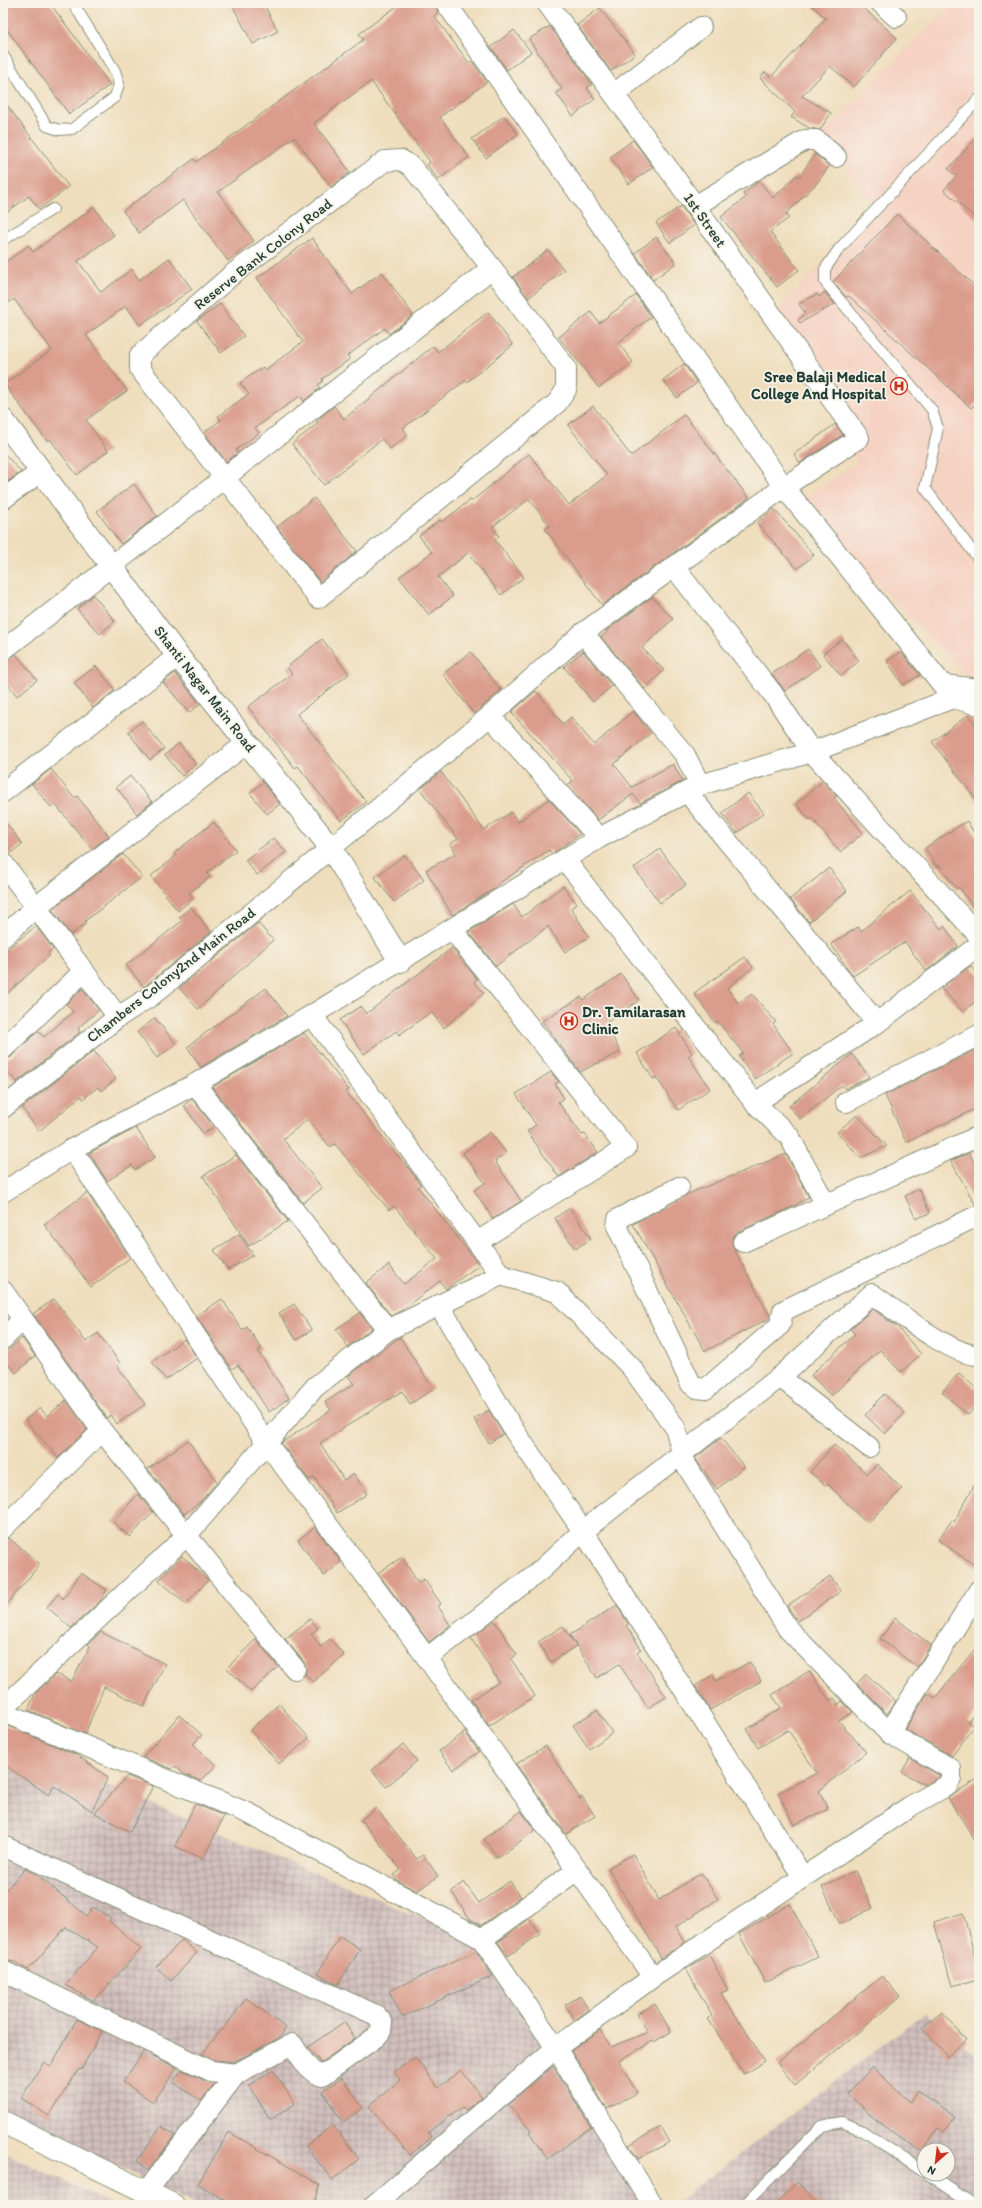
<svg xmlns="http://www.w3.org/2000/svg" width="982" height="2208" font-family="Itim,sans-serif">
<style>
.built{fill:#f5d2c2}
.industrial{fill:url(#industrial-grid);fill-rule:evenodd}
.building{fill:#da9c8c}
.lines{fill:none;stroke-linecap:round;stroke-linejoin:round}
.service-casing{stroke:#878e78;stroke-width:12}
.minor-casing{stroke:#878e78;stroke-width:22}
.tertiary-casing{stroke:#878e78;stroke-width:24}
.secondary-casing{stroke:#878e78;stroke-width:24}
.service{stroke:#fff;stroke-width:10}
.minor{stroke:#fff;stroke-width:20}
.tertiary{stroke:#fff;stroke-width:22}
.secondary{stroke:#fff;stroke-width:22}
.labels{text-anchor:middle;stroke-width:3.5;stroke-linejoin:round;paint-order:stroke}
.street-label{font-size:15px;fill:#1f3d34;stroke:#f7f3e8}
.poi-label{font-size:15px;font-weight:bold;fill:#1f3d34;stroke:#f7f3e8;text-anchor:end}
</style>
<defs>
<pattern id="industrial-grid" width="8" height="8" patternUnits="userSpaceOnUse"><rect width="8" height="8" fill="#d1bfbd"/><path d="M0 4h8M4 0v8" fill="none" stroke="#a99c9a"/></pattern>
</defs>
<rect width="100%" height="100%" fill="#f7f3e8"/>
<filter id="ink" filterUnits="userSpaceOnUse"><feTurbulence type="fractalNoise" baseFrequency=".025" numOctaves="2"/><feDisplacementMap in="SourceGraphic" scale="8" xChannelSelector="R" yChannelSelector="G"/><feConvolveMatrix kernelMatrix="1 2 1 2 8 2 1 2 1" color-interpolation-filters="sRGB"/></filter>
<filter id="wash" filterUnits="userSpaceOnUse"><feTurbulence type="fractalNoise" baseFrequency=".012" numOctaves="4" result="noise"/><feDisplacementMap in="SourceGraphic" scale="16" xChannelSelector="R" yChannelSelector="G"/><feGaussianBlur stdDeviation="0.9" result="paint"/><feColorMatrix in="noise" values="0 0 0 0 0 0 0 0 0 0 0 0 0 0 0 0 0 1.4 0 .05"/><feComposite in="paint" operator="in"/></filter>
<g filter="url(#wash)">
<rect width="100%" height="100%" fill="#efdebd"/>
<path class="built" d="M953 3H979V677L966 676 798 502 857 462 779 309 874 206 820 136Z"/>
<g class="industrial">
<path d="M3 1742 470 1938 647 2205H197L3 2111Z"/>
<path d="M924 2013 979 2057V2205H673ZM924 2150H948V2174H924Z"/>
<path d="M3 2152 113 2205H3Z"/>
</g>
<g id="blocks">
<g class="building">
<path d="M3 3H50L110 85 69 114 3 24Z"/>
<path d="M231 3H263L278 31 253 44Z"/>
<path d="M401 3H435L438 12 434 16 469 63 472 61 487 82 440 117 469 157 438 180 427 165 430 162 371 81 314 123 350 172 331 187 294 137 218 192 254 241 228 261 183 200 139 233 123 211 194 159 196 162 363 40 359 34Z"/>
<path d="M809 3H858L897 38 854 87 830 66 802 96 831 113 820 130 809 128 791 117 795 112 760 78 765 72 771 77 826 18Z"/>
<path d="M600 8 635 54 611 71 577 25Z"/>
<path d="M550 26 592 84 587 88 595 99 573 116 556 93 562 89 529 39Z"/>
<path d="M514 30 531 52 507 70 491 47Z"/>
<path d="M3 100 69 187 39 209 29 196 3 215Z"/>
<path d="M504 116 518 134 486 158 472 139Z"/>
<path d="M979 135V221L944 190 956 176 948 169Z"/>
<path d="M633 140 653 167 629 184 610 157Z"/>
<path d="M815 154 829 166 817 183 786 214 789 218 770 232 799 270 777 287 721 217 746 197 743 194 759 181 773 198 797 175 799 177Z"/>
<path d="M681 206 694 225 670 243 656 223Z"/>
<path d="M94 207 114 235 78 261 101 292 132 269 139 280 169 258 192 289 140 325 126 306 86 335 127 391 86 420 108 451 77 475 50 439 47 441 4 384 52 350 14 299 3 307V264L29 245 33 252Z"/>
<path d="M897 214 979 290V400L971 408 849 296 846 297 833 282Z"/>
<path d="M656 237 676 263 653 280 635 253Z"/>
<path d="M312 238 352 294 382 272 413 315 389 334 385 328 347 356 350 359 322 379 323 381 318 385 320 388 304 401 300 396 255 428 259 433 236 450 238 453 226 462 204 432 221 420 218 416 249 394 240 383 263 367 265 370 303 342 257 278Z"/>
<path d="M548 250 564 270 528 298 513 277Z"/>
<path d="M825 292 835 304 800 323 798 321 805 313 799 304 817 294 819 297Z"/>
<path d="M636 295 651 317 618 343 633 362 599 388 559 337 591 312 599 323Z"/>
<path d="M220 304 244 336 221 353 197 321Z"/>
<path d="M488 312 513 345 467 382 466 380 403 428 408 435 390 449 382 439 324 485 292 444 317 424V420L334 406 344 419 433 346 438 352Z"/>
<path d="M684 364 697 383 677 398 663 380Z"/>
<path d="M593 406 631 456 684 415 749 498 602 605 545 529 550 526 529 499 492 527 499 536 495 540 524 577 501 595 468 553 438 577 453 596 429 615 399 577 432 552 419 536 440 520 442 522 470 500 472 501 529 454 569 505 607 475 568 425Z"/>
<path d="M835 424 843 435 800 463 794 454Z"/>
<path d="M3 452 21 472 3 485Z"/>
<path d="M134 484 157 516 121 544 97 511Z"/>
<path d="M314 498 357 551 320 582 277 527Z"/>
<path d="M774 509 814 555 797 569 757 523Z"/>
<path d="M93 595 115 621 100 634 77 609Z"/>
<path d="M652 597 673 619 642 648 664 670 645 689 601 637 607 632 606 631Z"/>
<path d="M322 639 349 674 297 714 366 802 341 821 298 766 295 768 248 707 292 674 287 667Z"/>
<path d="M842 639 859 661 841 676 823 654Z"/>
<path d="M808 649 820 666 785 691 772 674Z"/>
<path d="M583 651 612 686 593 702 564 667Z"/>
<path d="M471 652 501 690 474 714 443 674Z"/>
<path d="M901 652 920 675 903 685 887 661Z"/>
<path d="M16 654 37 680 17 696 3 678V661Z"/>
<path d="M96 666 115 690 93 708 74 683Z"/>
<path d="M175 673 200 704 189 713 163 682Z"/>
<path d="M536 691 563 724 571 717 594 745 633 711 651 733 614 764 632 787 673 764 683 781 640 803 633 794 598 820 567 785 573 781 511 712Z"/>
<path d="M968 715 979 728V803L932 742Z"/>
<path d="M142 721 164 749 150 760 128 732Z"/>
<path d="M179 743 196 764 182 776 165 755Z"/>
<path d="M51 769 74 798 77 796 109 836 92 849 55 804 51 807 32 784Z"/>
<path d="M441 772 484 830 511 812 518 822 549 799 580 834 552 854 549 850 498 884 499 886 452 915 426 870 456 853 450 844 458 839 420 789Z"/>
<path d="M130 776 152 802 137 814 116 787Z"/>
<path d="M823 781 837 796 834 798 863 833 840 852 812 818 810 820 796 804Z"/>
<path d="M263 782 280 804 267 814 250 793Z"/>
<path d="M748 793 764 813 737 833 722 813Z"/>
<path d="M3 819 22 844 10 854 3 852Z"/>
<path d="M967 821 979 841V915L959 887 957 889 939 865 937 867 925 848Z"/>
<path d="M214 822 236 850 207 873 210 877 189 893 193 898 178 911 151 876 176 856 174 853Z"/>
<path d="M274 838 286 852 257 875 245 860Z"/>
<path d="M660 849 686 885 660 903 634 868Z"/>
<path d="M123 854 142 877 85 921 86 923 71 935 52 909Z"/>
<path d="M405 855 424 880 394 902 375 877Z"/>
<path d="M829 868 847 891 809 922 790 899Z"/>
<path d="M563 886 577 904 571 908 589 937 565 952 548 926 496 966 469 932 513 904 522 917Z"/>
<path d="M910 891 941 929 944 926 958 946 926 971 905 942 853 976 831 944 858 927 861 931Z"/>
<path d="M191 907 211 932 144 987 126 965 182 921 179 917Z"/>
<path d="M258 923 273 940 198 1009 179 988Z"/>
<path d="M36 926 53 949 48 953 50 955 3 997V953Z"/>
<path d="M452 948 477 979 474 982 484 993 444 1028 431 1012 399 1035 396 1031 364 1054 340 1020 361 1006 366 1014Z"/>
<path d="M745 957 753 967 727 988 738 1003 752 994 776 1022 773 1024 793 1053 755 1079 739 1056 743 1053 717 1021 715 1023 694 993Z"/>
<path d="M970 966 979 975V998L963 1012 941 988Z"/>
<path d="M621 974 639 1000 606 1023 620 1052 580 1072 542 1021 581 997 583 1000Z"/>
<path d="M266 988 287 1016 201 1067 187 1047Z"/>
<path d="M82 989 99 1010 78 1028 80 1032 17 1082 3 1067V1060L11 1057 38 1031 44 1037 73 1012 66 1004Z"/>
<path d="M155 1018 176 1044 157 1058 137 1032Z"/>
<path d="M676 1028 692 1053 688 1056 710 1089 678 1110 656 1077 653 1079 637 1053Z"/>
<path d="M304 1033 349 1090 346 1092 410 1170 421 1185 418 1187 479 1265 446 1289 440 1281 402 1310 391 1316 366 1283 389 1265 404 1284 437 1259 394 1206 389 1210 335 1144 330 1147 308 1119 283 1139 322 1188 303 1203 212 1087Z"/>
<path d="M979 1048V1107L906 1142 885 1095Z"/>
<path d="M94 1051 116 1079 101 1091 98 1087 83 1099 81 1096 39 1131 22 1108Z"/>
<path d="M852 1054 869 1077 845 1089 842 1085 800 1119 789 1106Z"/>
<path d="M551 1072 559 1082 555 1084 564 1098 558 1102 582 1135 585 1134 598 1152 559 1177 527 1131 536 1125 516 1094Z"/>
<path d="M192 1099 214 1127 203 1134 184 1105Z"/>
<path d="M857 1115 887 1146 860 1158 837 1132Z"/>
<path d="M136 1128 155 1157 135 1170 132 1165 107 1181 89 1153Z"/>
<path d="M490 1132 506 1153 495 1161 521 1201 493 1219 474 1190 485 1183 463 1153Z"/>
<path d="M969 1153 979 1171V1204H975L951 1161Z"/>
<path d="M786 1154 809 1197 794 1206 738 1232 733 1236 732 1241 733 1247 770 1316V1318L705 1351 633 1224 688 1194Z"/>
<path d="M236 1155 288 1221 249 1246 203 1176Z"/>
<path d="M919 1189 930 1213 916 1219 905 1196Z"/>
<path d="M87 1193 130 1258 91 1287 44 1224Z"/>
<path d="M570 1208 591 1239 575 1249 555 1218Z"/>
<path d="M239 1234 253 1255 228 1270 214 1250Z"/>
<path d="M54 1299 86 1342 98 1333 120 1363 117 1366 145 1404 117 1424 110 1415 107 1418 33 1314Z"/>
<path d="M222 1299 242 1330 247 1327 262 1349 258 1351 289 1398 269 1412 238 1365 232 1369 196 1316Z"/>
<path d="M294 1304 312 1330 296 1340 279 1313Z"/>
<path d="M873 1309 897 1327 921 1354 901 1372 880 1350 831 1396 811 1375 855 1334 850 1329Z"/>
<path d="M360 1313 372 1328 348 1347 336 1329Z"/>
<path d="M400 1337 433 1389 410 1404 402 1391 320 1443 344 1480 354 1474 367 1494 337 1513 314 1477 309 1480 281 1443 331 1410 325 1402 354 1384 348 1376Z"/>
<path d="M22 1338 35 1356 16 1373 3 1358V1355Z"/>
<path d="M184 1339 197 1358 166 1380 152 1362Z"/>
<path d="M959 1373 979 1391V1402L968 1415 942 1392Z"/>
<path d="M884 1394 905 1413 885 1434 865 1415Z"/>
<path d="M66 1400 87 1430 58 1458 25 1420 40 1408 47 1416Z"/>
<path d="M489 1410 503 1434 489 1443 474 1419Z"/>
<path d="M721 1438 744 1467 717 1489 695 1458Z"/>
<path d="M188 1440 217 1482 201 1501 184 1514 148 1469Z"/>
<path d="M834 1445 867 1474 877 1464 902 1489 867 1524 827 1483 825 1485 810 1472Z"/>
<path d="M979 1477V1568L938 1540 952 1520 954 1522Z"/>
<path d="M138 1494 153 1512 130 1537 113 1522Z"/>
<path d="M315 1527 341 1562 324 1576 298 1540Z"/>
<path d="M9 1538 40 1564 3 1609V1539Z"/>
<path d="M182 1556 208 1580 186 1604 159 1580Z"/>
<path d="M402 1557 418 1583 424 1579 441 1604 438 1606 450 1625 429 1642 378 1573Z"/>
<path d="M81 1573 107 1590 100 1601 71 1628 47 1607 58 1594 63 1599Z"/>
<path d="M830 1576 841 1591 798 1621 787 1606Z"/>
<path d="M617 1605 628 1624 626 1625 641 1649 637 1652 666 1697 648 1708 619 1664 597 1678 570 1635Z"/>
<path d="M895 1618 931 1645 917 1667 880 1639Z"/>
<path d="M310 1619 318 1628 311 1634 321 1647 330 1639 344 1655 313 1682 305 1674 306 1668 304 1662 285 1639Z"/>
<path d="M494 1620 517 1655 511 1659 535 1696 489 1726 471 1700 499 1682 471 1638Z"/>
<path d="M563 1626 576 1646 551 1662 538 1642Z"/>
<path d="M101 1632 165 1664 144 1706 104 1687 85 1734 28 1710 35 1694 56 1674 72 1681 90 1646 88 1644Z"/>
<path d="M256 1639 278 1667 251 1692 227 1668Z"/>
<path d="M979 1644V1709L968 1722 974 1726 952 1756 905 1729 928 1693 935 1698Z"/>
<path d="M750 1662 761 1681 710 1710 695 1686 713 1675 716 1681Z"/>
<path d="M809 1671 830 1701 834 1698 838 1705 842 1701 853 1712 839 1721 866 1752 819 1791 828 1809 794 1825 778 1793 817 1773 788 1730 758 1748 747 1729 781 1708 772 1695Z"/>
<path d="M866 1674 896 1701 887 1714 857 1684Z"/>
<path d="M279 1704 309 1738 279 1764 250 1730Z"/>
<path d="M597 1710 612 1733 589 1749 573 1725Z"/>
<path d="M179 1715 202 1735 193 1744 216 1765 201 1781 184 1774 175 1766 172 1769 143 1757Z"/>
<path d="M3 1724 77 1755 108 1777 92 1811 54 1786 49 1795 3 1764Z"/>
<path d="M465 1732 479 1752 453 1770 439 1751Z"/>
<path d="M403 1744 417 1761 386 1787 372 1770Z"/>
<path d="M546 1746 580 1799 582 1797 595 1816 566 1834 516 1764Z"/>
<path d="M910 1758 940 1776 939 1777 925 1785 902 1772Z"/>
<path d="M127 1776 153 1786 130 1832 95 1813Z"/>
<path d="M979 1778V1846L948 1798Z"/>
<path d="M195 1804 224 1816 203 1859 175 1846Z"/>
<path d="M376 1808 417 1859 423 1855 438 1876 417 1891 398 1881 394 1875 401 1870 361 1820Z"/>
<path d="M521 1811 535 1830 498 1858 484 1839Z"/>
<path d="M633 1854 659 1900 701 1873 718 1899 676 1927 685 1942 661 1958 608 1868Z"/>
<path d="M25 1869 36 1874 87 1916 93 1907 111 1918 109 1921 141 1949 94 2001 65 1985 98 1947 66 1927 28 1970 15 1962 3 1960V1893Z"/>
<path d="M855 1871 873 1908 840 1924 822 1887Z"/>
<path d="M510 1881 521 1897 481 1925 470 1919 451 1891 464 1882 479 1903Z"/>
<path d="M790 1904 818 1957 765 1983 739 1934Z"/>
<path d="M963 1913 974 1953 979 1952V1979L952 1986 934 1922Z"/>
<path d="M529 1919 540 1934 508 1956 498 1942Z"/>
<path d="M340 1936 360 1949 338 1985 317 1974Z"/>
<path d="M182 1940 197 1953 171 1981 156 1967Z"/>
<path d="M476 1951 493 1976 402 2017 389 1991Z"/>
<path d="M709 1955 728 1990 721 1993 765 2061 744 2074 708 2019 712 2016 686 1969Z"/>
<path d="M882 1976 900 1997 795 2085 777 2063Z"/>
<path d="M580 1996 589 2010 575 2020 565 2005Z"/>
<path d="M246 1998 286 2028 279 2038 234 2062 214 2060 202 2054 222 2029 223 2030Z"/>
<path d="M655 2004 671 2032 654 2042 653 2041 619 2061 637 2093 607 2109 571 2051 600 2030 611 2047 648 2032 637 2014Z"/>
<path d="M942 2012 966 2040 947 2057 923 2027Z"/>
<path d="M77 2019 102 2031 81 2070 79 2069 49 2116 21 2098 44 2062 51 2066Z"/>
<path d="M344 2022 355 2038 321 2063 308 2047Z"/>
<path d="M144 2051 177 2068 153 2102 123 2082Z"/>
<path d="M415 2057 438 2088 461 2070 482 2097 466 2110 463 2107 428 2132 432 2137 410 2155 369 2106 400 2080 394 2072Z"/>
<path d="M553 2066 591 2127 548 2159 529 2132 531 2131 508 2104Z"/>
<path d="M872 2067 910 2102 917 2090 955 2116 944 2132 938 2128 922 2152 875 2119 848 2094Z"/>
<path d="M182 2070 206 2081 215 2083 201 2101 173 2082Z"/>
<path d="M273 2070 295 2104 270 2119 249 2086Z"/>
<path d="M342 2078 363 2108 343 2122 322 2091Z"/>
<path d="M333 2125 359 2159 332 2180 306 2146Z"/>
<path d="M161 2126 175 2135 149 2170 137 2161Z"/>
<path d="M661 2127 670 2142 638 2159 629 2145Z"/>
<path d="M229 2132 320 2185 314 2205H233L198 2184Z"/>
<path d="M797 2182 821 2205H775Z"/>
</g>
</g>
</g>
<g filter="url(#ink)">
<use href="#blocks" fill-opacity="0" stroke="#878e78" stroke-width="1"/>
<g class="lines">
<g class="service-casing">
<g id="service">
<path d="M3 55 47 126 59 130 72 129 115 97 119 84 115 71 73 3"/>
<path d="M979 99 839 249 825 269V282L932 410 938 428 925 488 979 560"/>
<path d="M3 240 53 209"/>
<path d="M927 2174 973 2205"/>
<path d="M744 2205 822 2126 842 2122 861 2130 924 2172"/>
</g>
</g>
<g class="minor-casing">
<g id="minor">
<path d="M446 3 784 487 953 698"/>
<path d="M881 3 896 17"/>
<path d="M614 94 701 27"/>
<path d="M695 206 805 140H816L836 157"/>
<path d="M3 499 42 471"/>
<path d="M674 567 773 694 812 752 979 936"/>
<path d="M583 633 685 755 700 785"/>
<path d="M3 650C167 524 329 395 492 268L566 368V390L557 403 318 598 140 369V355L234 273 385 161 401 160 411 166 492 268"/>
<path d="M943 685 979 689"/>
<path d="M490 716 599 838"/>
<path d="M3 792 178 656"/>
<path d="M565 860 755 1103 877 1023 687 792"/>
<path d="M3 863 118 1017"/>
<path d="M452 929 626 1148 477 1242"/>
<path d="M3 937 36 907 247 743"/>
<path d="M312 1015 501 1275"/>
<path d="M877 1023 979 945"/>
<path d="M3 1049 84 971"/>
<path d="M195 1084 388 1330"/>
<path d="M846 1102 979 1035"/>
<path d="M755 1103 789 1136 826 1205"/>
<path d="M3 1108 118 1017 151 996 331 848 490 716 583 633 784 487 859 438 678 182 547 3"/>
<path d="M72 1149 266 1442 427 1658 653 1977"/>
<path d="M679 1187 618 1219 617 1226 691 1384 697 1388 706 1389 780 1325 783 1311 979 1215"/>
<path d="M3 1192 72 1149 195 1084 312 1015 599 838 700 785 812 752 953 698 979 705"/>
<path d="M743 1242 979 1136"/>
<path d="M3 1291 102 1431 295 1669"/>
<path d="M439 1305 515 1432 583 1531 803 1877"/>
<path d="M3 1339 23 1319"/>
<path d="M780 1377 869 1447"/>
<path d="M3 1528 102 1431"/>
<path d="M427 1658 542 1569 583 1531 780 1377 872 1294C895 1310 953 1357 979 1355"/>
<path d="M3 1708 186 1536 315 1387 388 1330 501 1275 557 1292 631 1367 675 1427 685 1463 788 1629 889 1733 979 1590"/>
<path d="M3 1712 250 1814 482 1939 577 1870"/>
<path d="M3 1846 376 2015 382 2022 381 2031 376 2037 322 2076C308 2073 300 2055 292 2044L236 2074 211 2071 3 1971"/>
<path d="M482 1939 556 2048 653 2205"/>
<path d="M147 2191 236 2074"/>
<path d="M374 2205 556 2048 653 1977 909 1807 948 1785 951 1778V1769L889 1733"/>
</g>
</g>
<g class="tertiary-casing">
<path id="tertiary" d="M3 420 178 656 331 848 400 961"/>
</g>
<g class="secondary-casing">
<path id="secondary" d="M3 2122 173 2205"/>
</g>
<use href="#service" class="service"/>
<use href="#minor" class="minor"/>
<use href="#tertiary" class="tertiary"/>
<use href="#secondary" class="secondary"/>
</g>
</g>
<defs>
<g id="hospital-ring" transform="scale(0.9)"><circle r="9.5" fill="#f7f3e8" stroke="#c8321e" stroke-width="1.5"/><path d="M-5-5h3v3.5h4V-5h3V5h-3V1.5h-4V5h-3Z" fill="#c8321e"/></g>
</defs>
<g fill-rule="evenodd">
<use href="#hospital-ring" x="899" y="386"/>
<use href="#hospital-ring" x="569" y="1021"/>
</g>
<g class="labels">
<g class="street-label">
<text transform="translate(705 220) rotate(55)" y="5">1st Street</text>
<text transform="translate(263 254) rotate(-38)" y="5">Reserve Bank Colony Road</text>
<text transform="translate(205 689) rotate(52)" y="5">Shanti Nagar Main Road</text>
<text transform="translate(171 975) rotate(-38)" y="5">Chambers Colony2nd Main Road</text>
</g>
<g class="poi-label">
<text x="886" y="382">Sree Balaji Medical<tspan x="886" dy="17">College And Hospital</tspan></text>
<text x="582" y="1017" text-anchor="start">Dr. Tamilarasan<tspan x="582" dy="17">Clinic</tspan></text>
</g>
</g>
<rect width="982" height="2208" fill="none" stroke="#f7f3e8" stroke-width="16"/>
<g transform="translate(936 2162) rotate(208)"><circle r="19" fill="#f7f3e8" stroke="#a1aaa0"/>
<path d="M0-3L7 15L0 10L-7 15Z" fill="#c8321e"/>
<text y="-6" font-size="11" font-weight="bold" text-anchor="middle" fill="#1f3d34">N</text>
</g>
</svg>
